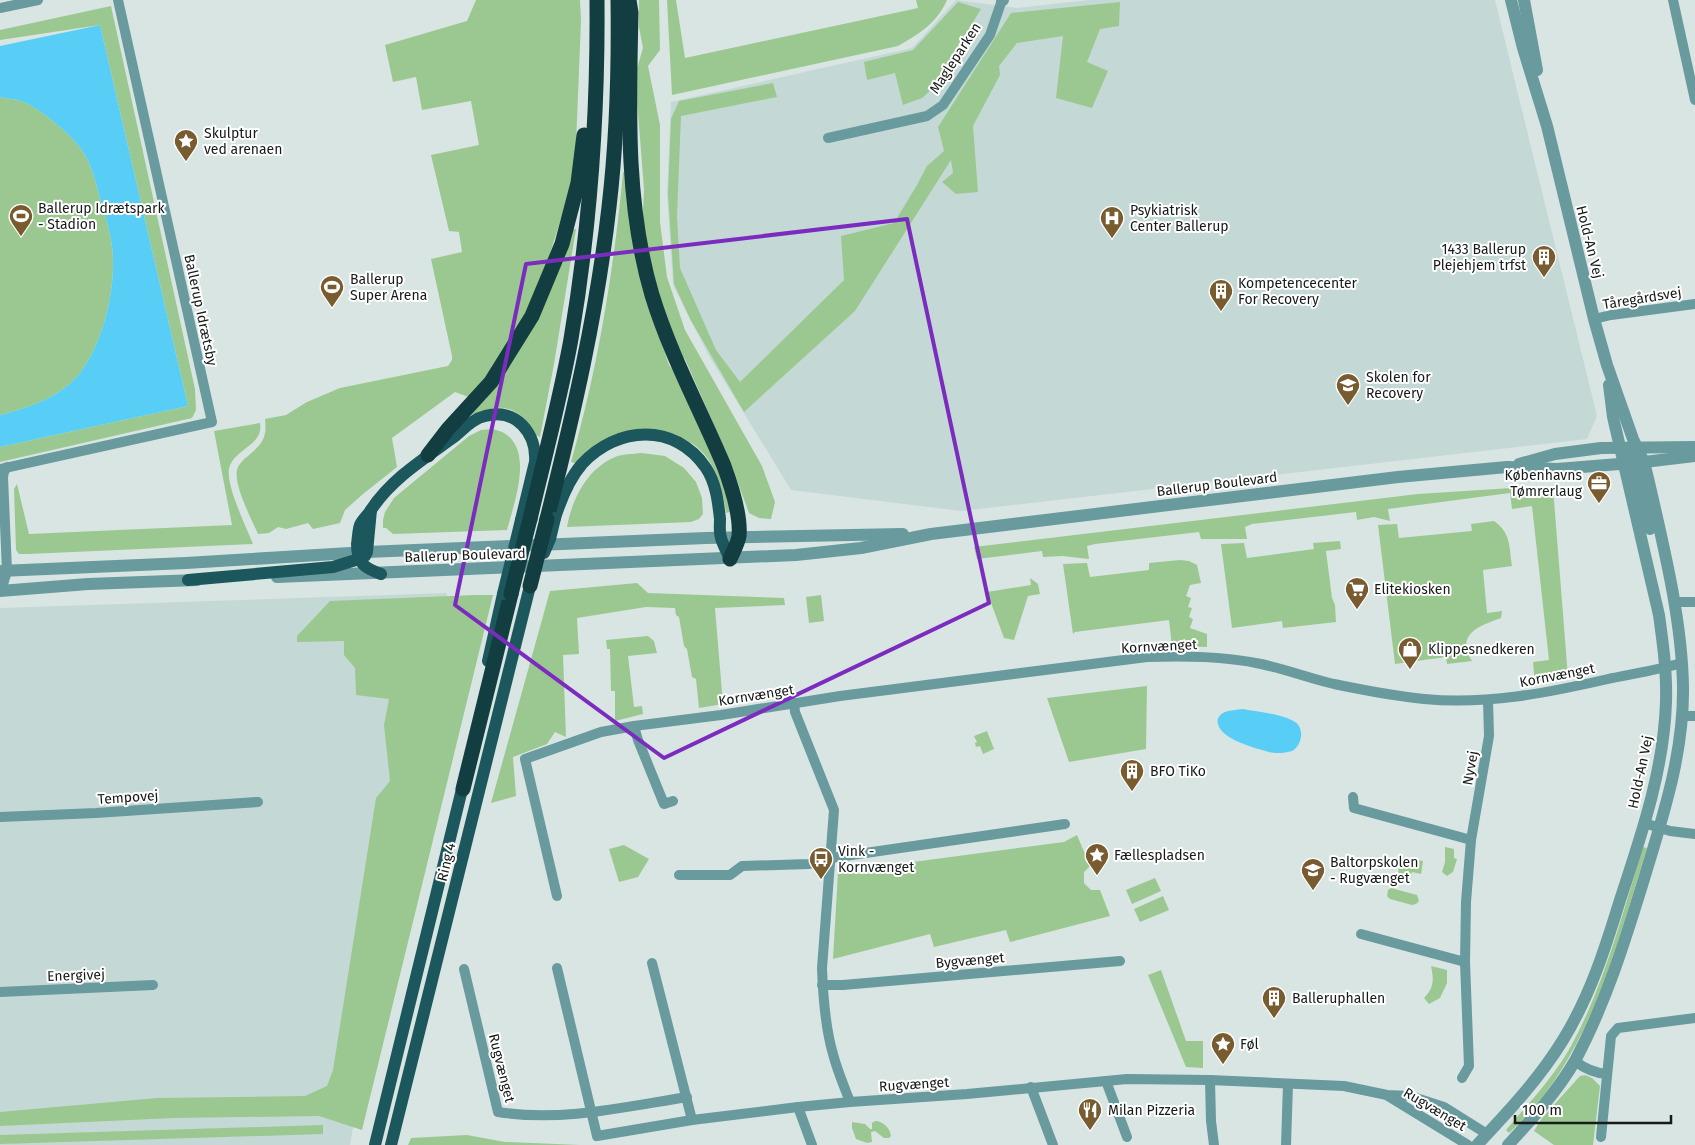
<svg xmlns="http://www.w3.org/2000/svg" width="1695" height="1145" font-family="'Fira Sans',sans-serif">
<style>
.built{fill:#c4d9d5}
.green{fill:#9bc890}
.water{fill:#58cef6}
.lines{fill:none;stroke-linecap:round;stroke-linejoin:round}
.minor{stroke:#689a9e;stroke-width:10}
.tertiary{stroke:#689a9e;stroke-width:12}
.primary{stroke:#1b575c;stroke-width:12}
.motorway{stroke:#123e42;stroke-width:15}
.primary-bridge{stroke:#1b575c;stroke-width:12}
.motorway-bridge{stroke:#123e42;stroke-width:15}
.marked{fill:none;stroke:#7b2cbf;stroke-width:4;stroke-linejoin:round}
.labels{text-anchor:middle;stroke-width:4;stroke-linejoin:round;paint-order:stroke}
.street-label{font-size:14px;fill:#161a19;stroke:#fff}
.poi-label{font-size:14px;fill:#161a19;stroke:#fff;text-anchor:start}
</style>
<rect width="100%" height="100%" fill="#d9e5e2"/>
<g class="built">
<path d="M956 0 1017 8 1089 0H1495L1597 416 1587 439 961 511 791 490 709 356 673 285 667 194 671 102 912 48Z"/>
<path d="M447 593 350 1145H0V608Z"/>
</g>
<g class="green">
<path d="M476 0H580L581 21 575 169 562 215 543 276 527 313 508 347 471 398 455 392 392 438 397 467 363 494 345 510 340 523 313 529 308 523 286 529 278 527 269 533 258 534C252 520 231 481 238 467 240 463 245 458 248 456 263 443 267 438 265 419L286 415 307 402 340 388 448 366 452 360V356L431 259 462 252 459 232 449 231 431 155 479 145 471 101 422 110 416 77 393 82 385 45 467 21Z"/>
<path d="M639 0H659L660 50 648 66 660 125V222L667 277 685 330 762 466 775 502 771 519 759 518 749 513 731 464 685 359 676 349 664 319 642 234 644 189 635 75 643 48 639 27Z"/>
<path d="M667 0H676L685 58 918 8 916 0H947C937 23 919 34 898 46L672 95Z"/>
<path d="M958 2 981 9 931 90 922 98 903 105 895 73 867 80 864 62 913 50Z"/>
<path d="M1120 2 1119 26 1100 29 1087 62 1108 71 1092 108 1056 98 1063 36 1017 43 999 66 1000 75 973 126 978 192 956 194 942 182 953 173 951 160 855 311 744 412 690 319 674 284 668 194 671 119 679 101 773 83 777 97 681 116 677 216 680 268 716 350 740 382 844 280 841 236 894 223 917 185 927 166 944 151 938 127 1011 13Z"/>
<path d="M111 6 195 389 196 410 192 418 0 462V447L188 406 100 25 0 40V30Z"/>
<path d="M0 97C8 99 18 99 26 103 44 112 69 133 81 149 91 163 95 179 99 195 104 212 110 229 112 247 117 285 104 342 80 373 61 397 28 408 0 415Z"/>
<path d="M623 172 627 173 643 287 669 365 680 380 707 438 726 493 730 512 726 513C722 484 713 452 684 439 673 435 661 432 650 429L578 464 571 462C598 368 614 269 623 172Z"/>
<path d="M571 229H576L554 364 540 437 535 435C519 405 501 402 471 415Z"/>
<path d="M260 423C264 446 233 449 229 469 226 486 246 526 253 544L28 554H19L16 550 14 489 17 484 29 534 232 525 214 431Z"/>
<path d="M493 429C496 430 501 431 504 433 534 451 514 503 507 530L393 534 386 528H383V520L385 512 394 498 469 436 481 430Z"/>
<path d="M642 453 665 456 684 468 696 482 702 498 703 514 699 519 691 522 567 527C572 499 587 469 615 457 622 454 633 454 642 453Z"/>
<path d="M1511 488H1553L1568 677 1535 684 1533 662 1549 660 1532 506 1512 509 1510 493 1388 509 1390 521 1374 517 1357 520 1356 512 1252 524 1245 527 1247 539H1201L1199 532 1095 544 1087 546 1089 559 1062 556 1043 557 1042 551 977 559 974 547 1418 494Z"/>
<path d="M1494 521C1511 533 1509 546 1512 566L1483 570 1487 613 1502 611 1501 618C1479 626 1455 634 1472 661L1447 664 1446 657 1395 664 1378 525 1397 524 1399 538 1472 531 1471 524Z"/>
<path d="M1340 541 1341 549 1326 551 1332 598 1335 605 1336 622 1283 628 1282 621 1232 628 1221 544 1244 543 1247 558 1314 549 1313 543Z"/>
<path d="M1180 560 1189 561 1197 565 1201 583 1190 585 1186 596 1191 598 1188 607 1192 608 1189 617 1193 619 1190 628 1207 634V647L1172 646 1169 620 1075 632 1073 634 1063 564 1087 563 1090 577 1149 570V563Z"/>
<path d="M1030 578 1038 584 1040 594 1028 596 1014 640 1004 638 987 592 1031 585Z"/>
<path d="M637 583 648 593 784 598 785 605 715 608 723 704 699 708 696 679 692 677 687 649 684 646 679 617 676 615 675 608 646 607 577 618 579 654 563 655 566 737 555 732 547 744 513 757 516 796 491 803 550 591Z"/>
<path d="M475 595H493L362 1130 319 1116 174 1118 0 1126V1112L157 1098 305 1096 327 1086 333 1070 376 798 390 781 384 725 389 699 356 695 355 668 344 655V641L297 642V636L330 601Z"/>
<path d="M821 595 824 621 809 623 806 597Z"/>
<path d="M648 636 654 641 657 653 628 656 634 707 642 706 643 714 615 721V691H611L610 649H607L606 640Z"/>
<path d="M1147 686 1146 749 1069 762 1047 698Z"/>
<path d="M987 731 994 749 983 754 980 746 976 747 975 743 977 742 974 736Z"/>
<path d="M1077 835 1090 866 1084 872V883L1091 890H1100L1110 916 1010 942 1006 930 934 947 930 934 833 959 838 872 1064 842Z"/>
<path d="M624 845 649 859 638 877 619 882 609 849Z"/>
<path d="M1445 847 1454 849V858L1457 859 1453 872 1447 876 1442 872 1445 862Z"/>
<path d="M1643 847 1647 848C1616 947 1589 1061 1509 1133L1506 1130C1528 1104 1554 1077 1571 1046 1604 986 1623 912 1643 847Z"/>
<path d="M1400 857 1423 861 1421 874 1412 872 1411 876 1398 874Z"/>
<path d="M1155 878 1161 891 1132 904 1126 890Z"/>
<path d="M1391 888 1417 895 1419 901 1416 904 1412 905 1390 899 1387 896 1388 890Z"/>
<path d="M1163 896 1169 910 1140 922 1134 909Z"/>
<path d="M1431 966 1447 970V983L1440 998 1429 1004 1424 998C1434 988 1434 980 1431 966Z"/>
<path d="M1161 970 1186 1041H1203V1068L1186 1067 1148 975Z"/>
<path d="M1585 1075 1592 1078 1600 1086 1593 1145H1554L1534 1131 1542 1118 1580 1076Z"/>
<path d="M875 1121C883 1121 890 1128 891 1136L889 1138H884L875 1131 871 1132 872 1142 867 1143 856 1139 852 1128V1122L865 1124 870 1129H872V1123Z"/>
<path d="M323 1125V1134L0 1144V1135Z"/>
<path d="M467 1135 505 1142 580 1145H408L411 1138Z"/>
</g>
<g class="water">
<path d="M100 25 188 406 0 447V415C28 408 61 397 80 373 104 342 117 285 112 247 110 229 104 212 99 195 95 179 91 163 81 149 69 133 44 112 26 103 18 99 8 99 0 97V46Z"/>
<path d="M1243 709C1258 712 1283 714 1295 722 1305 728 1302 746 1292 751 1286 753 1275 754 1269 752 1255 748 1222 740 1218 724 1216 719 1220 714 1225 712 1230 710 1237 710 1243 709Z"/>
</g>
<g class="lines">
<g class="minor">
<path d="M1673 0 1695 100"/>
<path d="M0 8 38 0"/>
<path d="M828 138 927 116 943 105 990 35 1002 0"/>
<path d="M1594 319 1611 315 1695 304"/>
<path d="M0 469 212 422 118 0"/>
<path d="M1 591 7 571 3 477 4 472 7 467"/>
<path d="M1674 602H1695"/>
<path d="M794 703 795 712 834 810 822 968C823 996 825 1027 833 1054 837 1070 844 1086 850 1102"/>
<path d="M1682 716H1695"/>
<path d="M634 726 638 740 664 804 673 801"/>
<path d="M1353 797 1354 808 1471 840"/>
<path d="M0 817 96 813 258 802"/>
<path d="M1644 823 1670 831 1695 834"/>
<path d="M679 875H730L742 866 809 864 831 858 1065 824"/>
<path d="M557 896 525 759 601 732 634 726 721 715 840 696 1147 657C1185 656 1224 656 1261 664 1285 669 1309 678 1334 684 1363 690 1394 696 1424 699 1486 705 1547 693 1608 679 1632 674 1657 670 1682 663"/>
<path d="M1361 934 1465 962"/>
<path d="M652 963 692 1120"/>
<path d="M557 968 597 1136 692 1120 798 1107 850 1102 967 1094 1127 1079 1210 1080 1344 1086 1387 1095 1410 1096 1444 1107 1487 1134"/>
<path d="M464 969 498 1112C562 1122 624 1107 687 1097"/>
<path d="M822 985H843L1120 961"/>
<path d="M0 992 153 985"/>
<path d="M1575 1061C1585 1069 1594 1073 1607 1074"/>
<path d="M1462 1078 1469 1066 1465 962 1466 902 1471 840 1489 736 1488 700"/>
<path d="M1210 1080 1211 1121 1214 1145"/>
<path d="M1106 1081 1127 1137"/>
<path d="M1031 1087 1053 1145"/>
<path d="M1388 1096 1468 1145"/>
<path d="M798 1107 812 1145"/>
<path d="M1601 1137 1611 1036 1618 1028 1695 1018"/>
<path d="M1286 1145 1288 1084"/>
</g>
<g class="tertiary">
<path d="M1002 0H1003"/>
<path d="M1524 0 1537 70"/>
<path d="M1632 456 1639 480 1650 529"/>
<path d="M1519 464 1555 454 1601 448 1695 447"/>
<path d="M0 571 186 563 367 552 706 538 903 534"/>
<path d="M277 577 796 555 861 548 931 534 1398 477 1507 467 1557 469 1644 462 1695 456"/>
<path d="M0 591 88 584 197 580"/>
<path d="M1477 1145C1508 1112 1539 1079 1563 1040 1590 996 1605 949 1620 900 1641 836 1664 770 1666 702 1667 673 1663 644 1659 615L1613 417 1609 385"/>
<path d="M1508 1145C1532 1119 1558 1091 1576 1059 1606 1002 1625 941 1644 879 1663 816 1684 753 1683 687 1682 619 1663 544 1648 478L1644 462 1633 439 1607 365 1594 319 1547 126 1523 48 1511 0"/>
</g>
<g class="primary">
<path d="M555 518C561 499 569 479 582 464 617 426 675 422 706 468 716 483 718 501 720 519 720 525 719 532 721 538 723 545 727 552 730 559"/>
<path d="M381 574C364 568 357 563 357 544 358 538 358 531 360 525 362 520 368 515 371 510 391 479 425 458 454 437 464 429 472 419 485 416 516 407 537 434 535 462L521 520"/>
<path d="M188 580 333 567 359 559 365 556 367 552 371 510"/>
<path d="M488 661 503 594"/>
<path d="M375 1145 464 781"/>
<path d="M391 1145 530 586"/>
</g>
<g class="motorway">
<path d="M629 0 631 13C629 106 625 204 652 295 670 354 700 409 724 466 731 485 741 515 739 536 738 543 733 552 730 559"/>
<path d="M428 455 448 429 491 382 532 316 562 244 578 183 584 135"/>
<path d="M530 519C544 459 560 400 571 339 590 227 598 113 597 0"/>
<path d="M547 519C573 416 597 313 609 207 617 138 619 69 618 0"/>
<path d="M463 789 511 594"/>
</g>
<g class="primary-bridge">
<path d="M544 553 550 539 555 518"/>
<path d="M503 594 521 520"/>
</g>
<g class="motorway-bridge">
<path d="M530 586 547 519"/>
<path d="M511 594 530 519"/>
</g>
</g>
<path class="marked" d="M907 219 989 603 664 758 455 605 526 264Z"/>
<defs>
<g id="sight-pin" transform="scale(1.25)"><path d="M0 17L-7.5 6A9.5 9.5 0 1 1 7.5 6Z" fill="#785b2f" stroke="#fff"/><path d="M0-6L1.8-2.2L6-1.7L2.9 1.2L3.7 5.4L0 3.3L-3.7 5.4L-2.9 1.2L-6-1.7L-1.8-2.2Z" fill="#fff"/></g>
<g id="stadium-pin" transform="scale(1.25)"><path d="M0 17L-7.5 6A9.5 9.5 0 1 1 7.5 6Z" fill="#785b2f" stroke="#fff"/><path d="M0-5a6.5 5 0 1 0 0 10a6.5 5 0 1 0 0-10ZM-3.5-1.8h7v3.6h-7Z" fill="#fff"/></g>
<g id="hospital-pin" transform="scale(1.25)"><path d="M0 17L-7.5 6A9.5 9.5 0 1 1 7.5 6Z" fill="#785b2f" stroke="#fff"/><path d="M-5-5h3v3.5h4V-5h3V5h-3V1.5h-4V5h-3Z" fill="#fff"/></g>
<g id="building-pin" transform="scale(1.25)"><path d="M0 17L-7.5 6A9.5 9.5 0 1 1 7.5 6Z" fill="#785b2f" stroke="#fff"/><path d="M-4-6H4V6H1V3H-1V6H-4ZM-2.5-4.3h1.7v1.8h-1.7ZM.8-4.3h1.7v1.8H.8ZM-2.5-1h1.7V.8h-1.7ZM.8-1h1.7V.8H.8Z" fill="#fff"/></g>
<g id="school-pin" transform="scale(1.25)"><path d="M0 17L-7.5 6A9.5 9.5 0 1 1 7.5 6Z" fill="#785b2f" stroke="#fff"/><path d="M0-5L7-2L0 1L-7-2ZM-4 1L0 2.5L4 1V4Q0 6-4 4Z" fill="#fff"/></g>
<g id="office-pin" transform="scale(1.25)"><path d="M0 17L-7.5 6A9.5 9.5 0 1 1 7.5 6Z" fill="#785b2f" stroke="#fff"/><path d="M-6-3h4V-5.5h4V-3h4V5H-6ZM-1-4.5V-3h2v-1.5ZM-6 0V1H6V0Z" fill="#fff"/></g>
<g id="supermarket-pin" transform="scale(1.25)"><path d="M0 17L-7.5 6A9.5 9.5 0 1 1 7.5 6Z" fill="#785b2f" stroke="#fff"/><path d="M-6-5.5h2.5l.6 2H6L4.5 2H-2.5L-4.4-4H-6ZM-1.5 3.2a1.3 1.3 0 1 0 .1 0ZM3 3.2a1.3 1.3 0 1 0 .1 0Z" fill="#fff"/></g>
<g id="shop-pin" transform="scale(1.25)"><path d="M0 17L-7.5 6A9.5 9.5 0 1 1 7.5 6Z" fill="#785b2f" stroke="#fff"/><path d="M-5-2.5h2.3a2.7 3.5 0 0 1 5.4 0H5L5.5 6h-11ZM-1.5-2.5h3a1.5 2.3 0 0 0-3 0Z" fill="#fff"/></g>
<g id="bus-pin" transform="scale(1.25)"><path d="M0 17L-7.5 6A9.5 9.5 0 1 1 7.5 6Z" fill="#785b2f" stroke="#fff"/><path d="M-5-6H5V4H4V6H2V4H-2V6H-4V4H-5ZM-3.5-4V0h7V-4ZM-3.5 1.2v1.5H-2V1.2ZM2 1.2v1.5H3.5V1.2Z" fill="#fff"/></g>
<g id="restaurant-pin" transform="scale(1.25)"><path d="M0 17L-7.5 6A9.5 9.5 0 1 1 7.5 6Z" fill="#785b2f" stroke="#fff"/><path d="M-5-6h1v4h1v-4h1v4h1v-4h1v5L-1.5 .5V6h-2V.5L-5-1ZM5-6V6H3V1.5H1.5Q1.5-4 5-6Z" fill="#fff"/></g>
</defs>
<g fill-rule="evenodd">
<use href="#sight-pin" x="186" y="141"/>
<use href="#stadium-pin" x="21" y="216"/>
<use href="#hospital-pin" x="1112" y="218"/>
<use href="#building-pin" x="1544" y="257"/>
<use href="#stadium-pin" x="332" y="287"/>
<use href="#building-pin" x="1221" y="291"/>
<use href="#school-pin" x="1348" y="385"/>
<use href="#office-pin" x="1599" y="483"/>
<use href="#supermarket-pin" x="1357" y="589"/>
<use href="#shop-pin" x="1410" y="649"/>
<use href="#building-pin" x="1132" y="771"/>
<use href="#sight-pin" x="1097" y="855"/>
<use href="#bus-pin" x="821" y="859"/>
<use href="#school-pin" x="1313" y="870"/>
<use href="#building-pin" x="1274" y="998"/>
<use href="#sight-pin" x="1223" y="1044"/>
<use href="#restaurant-pin" x="1090" y="1110"/>
</g>
<g class="labels">
<g class="street-label">
<text transform="translate(955 58) rotate(-57)" y="5">Magleparken</text>
<text transform="translate(1590 242) rotate(76)" y="5">Hold-An Vej</text>
<text transform="translate(1642 298) rotate(-9)" y="5">Tåregårdsvej</text>
<text transform="translate(201 310) rotate(78)" y="5">Ballerup Idrætsby</text>
<text transform="translate(1217 484) rotate(-7)" y="5">Ballerup Boulevard</text>
<text transform="translate(465 555) rotate(-2)" y="5">Ballerup Boulevard</text>
<text transform="translate(1159 646) rotate(-3)" y="5">Kornvænget</text>
<text transform="translate(1557 675) rotate(-11)" y="5">Kornvænget</text>
<text transform="translate(756 695) rotate(-9)" y="5">Kornvænget</text>
<text transform="translate(1470 768) rotate(-80)" y="5">Nyvej</text>
<text transform="translate(1640 772) rotate(-78)" y="5">Hold-An Vej</text>
<text transform="translate(128 797) rotate(-4)" y="5">Tempovej</text>
<text transform="translate(446 862) rotate(-76)" y="5">Ring 4</text>
<text transform="translate(970 960) rotate(-5)" y="5">Bygvænget</text>
<text transform="translate(76 975) rotate(-2)" y="5">Energivej</text>
<text transform="translate(502 1068) rotate(76)" y="5">Rugvænget</text>
<text transform="translate(914 1084) rotate(-4)" y="5">Rugvænget</text>
<text transform="translate(1435 1109) rotate(31)" y="5">Rugvænget</text>
</g>
<g class="poi-label">
<text x="204" y="138">Skulptur<tspan x="204" dy="16">ved arenaen</tspan></text>
<text x="38" y="213">Ballerup Idrætspark<tspan x="38" dy="16">- Stadion</tspan></text>
<text x="1130" y="215">Psykiatrisk<tspan x="1130" dy="16">Center Ballerup</tspan></text>
<text x="1526" y="254" text-anchor="end">1433 Ballerup<tspan x="1526" dy="16">Plejehjem trfst</tspan></text>
<text x="350" y="284">Ballerup<tspan x="350" dy="16">Super Arena</tspan></text>
<text x="1238" y="288">Kompetencecenter<tspan x="1238" dy="16">For Recovery</tspan></text>
<text x="1366" y="382">Skolen for<tspan x="1366" dy="16">Recovery</tspan></text>
<text x="1582" y="480" text-anchor="end">Københavns<tspan x="1582" dy="16">Tømrerlaug</tspan></text>
<text x="1374" y="594">Elitekiosken</text>
<text x="1428" y="654">Klippesnedkeren</text>
<text x="1150" y="776">BFO TiKo</text>
<text x="838" y="856">Vink -<tspan x="838" dy="16">Kornvænget</tspan></text>
<text x="1114" y="860">Fællespladsen</text>
<text x="1330" y="867">Baltorpskolen<tspan x="1330" dy="16">- Rugvænget</tspan></text>
<text x="1292" y="1003">Balleruphallen</text>
<text x="1240" y="1049">Føl</text>
<text x="1108" y="1115">Milan Pizzeria</text>
</g>
</g>
<path d="M1515 1115v8h156v-8" fill="none" stroke="#161a19" stroke-width="2.5"/>
<text x="1522" y="1115" font-size="15" fill="#161a19" stroke="#ffffff" stroke-width="4" paint-order="stroke">100 m</text>
</svg>
